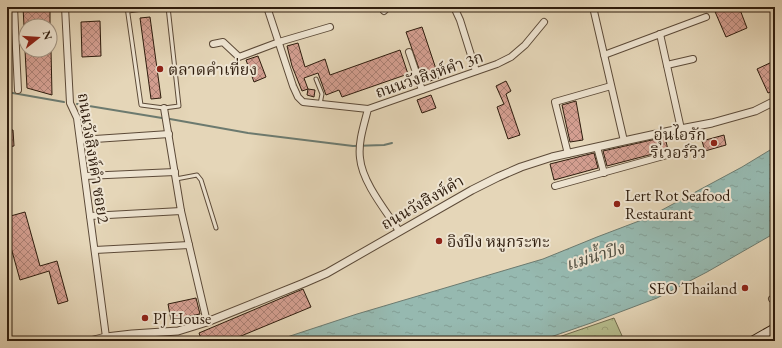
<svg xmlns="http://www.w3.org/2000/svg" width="782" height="348" font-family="'EB Garamond','Noto Serif Thai',serif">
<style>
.forest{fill:url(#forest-crowns);stroke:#726c4e}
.water{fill:url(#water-ripples);stroke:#6c7a6f}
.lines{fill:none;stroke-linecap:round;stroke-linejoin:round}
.stream{stroke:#6c7a6f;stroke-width:2}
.building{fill:url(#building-cross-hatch);stroke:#2e1c0d}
.service-casing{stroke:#5c4a38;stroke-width:5}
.minor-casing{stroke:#5c4a38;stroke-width:8}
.tertiary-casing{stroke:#5c4a38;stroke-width:9}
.secondary-casing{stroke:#2e1c0d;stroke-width:10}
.service{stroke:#eee4d1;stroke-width:3}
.minor{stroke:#eee4d1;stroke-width:6}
.tertiary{stroke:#eee4d1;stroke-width:7}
.secondary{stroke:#eee4d1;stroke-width:8}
.poi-dot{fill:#8f2418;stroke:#eee4d1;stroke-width:1.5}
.labels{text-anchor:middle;stroke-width:4;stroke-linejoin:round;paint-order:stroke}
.poi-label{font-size:16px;fill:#2e1c0d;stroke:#eee4d1;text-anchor:start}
.street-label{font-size:16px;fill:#2e1c0d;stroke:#eee4d1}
.water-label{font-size:17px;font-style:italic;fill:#4d4b3e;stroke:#eee4d1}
</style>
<defs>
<pattern id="forest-crowns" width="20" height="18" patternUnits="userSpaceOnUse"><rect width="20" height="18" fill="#b6bd8e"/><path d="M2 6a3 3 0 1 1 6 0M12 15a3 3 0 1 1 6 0" fill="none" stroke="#9da279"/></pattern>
<pattern id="water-ripples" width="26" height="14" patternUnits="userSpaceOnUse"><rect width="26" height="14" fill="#96b9b0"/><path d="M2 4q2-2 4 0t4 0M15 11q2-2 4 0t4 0" fill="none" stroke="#829e96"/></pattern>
<pattern id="building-cross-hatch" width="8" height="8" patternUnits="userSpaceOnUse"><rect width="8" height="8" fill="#d49f91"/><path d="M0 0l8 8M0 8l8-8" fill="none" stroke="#ac8175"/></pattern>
</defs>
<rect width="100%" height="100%" fill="#e5d6b8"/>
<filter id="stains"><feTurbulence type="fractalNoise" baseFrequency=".005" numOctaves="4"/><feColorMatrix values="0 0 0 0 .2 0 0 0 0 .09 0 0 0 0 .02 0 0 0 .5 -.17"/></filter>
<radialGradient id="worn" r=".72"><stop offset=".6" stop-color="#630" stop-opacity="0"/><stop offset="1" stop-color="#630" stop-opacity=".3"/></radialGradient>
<path class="forest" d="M614 318 623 338 620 341H547Z"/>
<path class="water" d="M775 147V233L707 272 657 298 591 323 539 341H276L281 339 357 314 543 259 597 237 647 218 742 167Z"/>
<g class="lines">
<g class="stream">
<path d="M7 92 64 102"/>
<path d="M77 104 162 118"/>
<path d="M170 119 248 133 353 146 384 145 392 143"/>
</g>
</g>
<g class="building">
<path d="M23 7H50V26H24Z"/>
<path d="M713 7H739L747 28 726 37Z"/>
<path d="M150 17 161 98 151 99 140 18Z"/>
<path d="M100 21 101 56 82 57 81 22Z"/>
<path d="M422 27 439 78 424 83 406 32Z"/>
<path d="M298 43 305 67 325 59 330 75 400 50 408 74 342 97 339 90 326 95 318 73 304 78 308 89 302 91 292 66 287 46Z"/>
<path d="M25 50H51L52 95 27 88Z"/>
<path d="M258 56 266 77 254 82 246 60Z"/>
<path d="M772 62 775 69V90L768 93 757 69Z"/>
<path d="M506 81 511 91 506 94 520 135 508 139 497 107 504 104 496 86Z"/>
<path d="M308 89 315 90 314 97 307 95Z"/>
<path d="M431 95 436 108 422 113 417 100Z"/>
<path d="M576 101 583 140 570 142 562 105Z"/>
<path d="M7 130H13L14 146 7 147Z"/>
<path d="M724 135 726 145 705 151 702 141Z"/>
<path d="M665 137 668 150 607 166 603 151Z"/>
<path d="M594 153 598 168 554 180 550 164Z"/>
<path d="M25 212 40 266 57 261 68 301 58 304 49 271 20 280 7 233V217Z"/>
<path d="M303 289 311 307 229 341H202L199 333Z"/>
<path d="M196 298 200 314 171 320 168 304Z"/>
</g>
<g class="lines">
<g class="service-casing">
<g id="service">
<path d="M127 7 141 105 164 108 179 106 168 7"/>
<path d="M128 11 156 7"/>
<path d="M316 79 322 94 320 104"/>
<path d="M176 179 197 175 201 180 216 228"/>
<path d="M766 333 769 341"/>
</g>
</g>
<g class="minor-casing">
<g id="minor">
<path d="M14 7 18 90"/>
<path d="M65 7 70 103 77 118 106 337"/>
<path d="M267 7 293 86 298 97 303 102 368 109"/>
<path d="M454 7 460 20 476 71"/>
<path d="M593 7 624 141"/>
<path d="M384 11 388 7"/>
<path d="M660 34 681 129"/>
<path d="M213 44 223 42 239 57 279 42 330 27"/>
<path d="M409 52 422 90"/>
<path d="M604 55 706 17"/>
<path d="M667 65 693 59"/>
<path d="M164 108 181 211 207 322"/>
<path d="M80 140 169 134"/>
<path d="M597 147 604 173"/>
<path d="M568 154 555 102 611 86"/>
<path d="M85 176 175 172"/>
<path d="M555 186 667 155"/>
<path d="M90 216 181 211"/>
<path d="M399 231C386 211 362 182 360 158 358 142 364 125 368 109L497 64 511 57 525 45 544 22"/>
<path d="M95 250 189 245"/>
<path d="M772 299 775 298"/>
</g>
</g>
<g class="tertiary-casing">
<path id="tertiary" d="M90 341 106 337 132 334 178 331 207 322 304 283 327 273 472 190 498 177 521 167 552 157 624 141 670 131 712 123 755 111 775 101"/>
</g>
<g class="secondary-casing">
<path id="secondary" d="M752 341 775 328"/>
</g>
<use href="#service" class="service"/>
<use href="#minor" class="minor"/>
<use href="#tertiary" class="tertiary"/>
<use href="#secondary" class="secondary"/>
</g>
<g class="poi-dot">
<circle cx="160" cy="69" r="4"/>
<circle cx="714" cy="143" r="4"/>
<circle cx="617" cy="204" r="4"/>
<circle cx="439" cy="241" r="4"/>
<circle cx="745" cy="288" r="4"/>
<circle cx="145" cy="318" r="4"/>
</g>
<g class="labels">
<g class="poi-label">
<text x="168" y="75">ตลาดคำเที่ยง</text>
<text x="706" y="140" text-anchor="end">อุ่นไอรัก<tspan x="706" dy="18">ริเวอร์วิว</tspan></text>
<text x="625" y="201">Lert Rot Seafood<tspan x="625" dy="18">Restaurant</tspan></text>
<text x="447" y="247">อิงปิง หมูกระทะ</text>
<text x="737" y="294" text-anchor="end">SEO Thailand</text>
<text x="153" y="324">PJ House</text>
</g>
<g class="street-label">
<text transform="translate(429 74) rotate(-19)" y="6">ถนนวังสิงห์คำ 3ก</text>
<text transform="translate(94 158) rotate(81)" y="6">ถนนวังสิงห์คำ ซอย2</text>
<text transform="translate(422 202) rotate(-30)" y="6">ถนนวังสิงห์คำ</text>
</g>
<g class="water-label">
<text transform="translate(595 256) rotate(-17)" y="6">แม่น้ำปิง</text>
</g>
</g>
<rect width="782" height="348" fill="none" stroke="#e5d6b8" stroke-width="24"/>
<rect x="8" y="8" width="766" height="332" fill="none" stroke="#2e1c0d" stroke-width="2"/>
<rect x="12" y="12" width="758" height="324" fill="none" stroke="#2e1c0d"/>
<g transform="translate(38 38) rotate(73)"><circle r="19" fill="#eee4d1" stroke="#a19483"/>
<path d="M0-3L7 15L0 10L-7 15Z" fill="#8f2418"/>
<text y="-6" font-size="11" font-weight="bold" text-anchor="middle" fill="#2e1c0d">N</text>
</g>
<rect width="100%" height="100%" filter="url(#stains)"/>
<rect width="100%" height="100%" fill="url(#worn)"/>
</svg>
